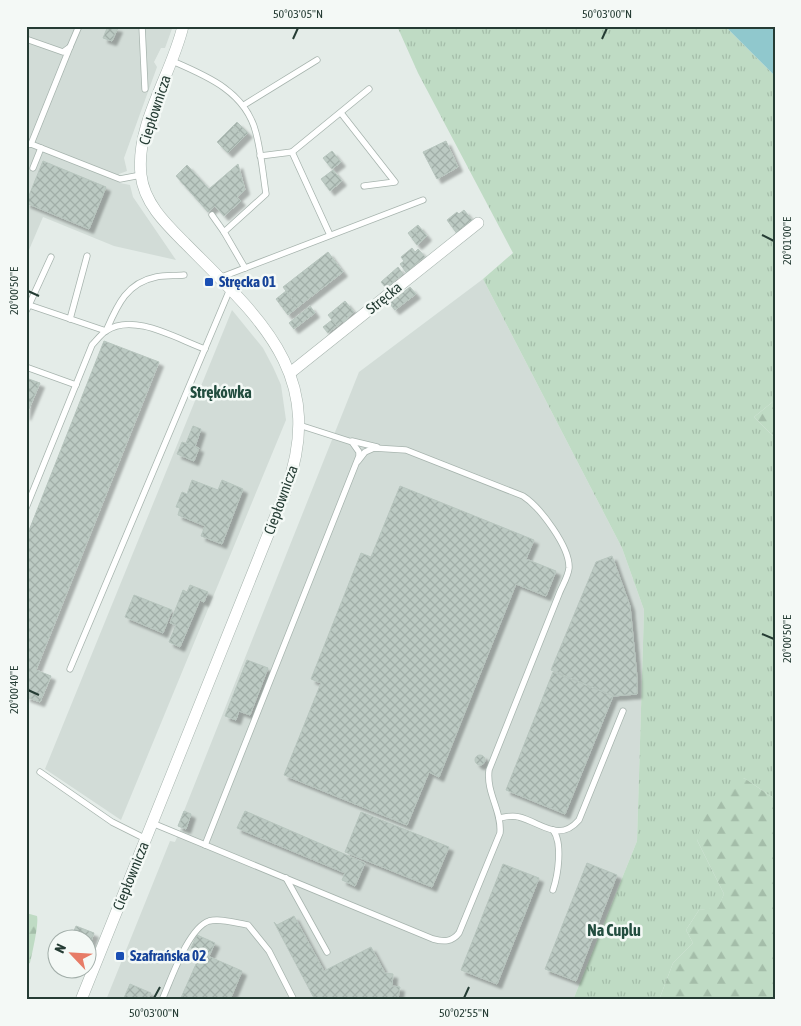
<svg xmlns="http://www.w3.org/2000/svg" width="801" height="1026" font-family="'Asap Condensed',sans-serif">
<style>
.built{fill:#d2dcd7}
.grass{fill:url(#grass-tufts)}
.forest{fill:url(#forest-firs)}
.water{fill:#90c8cd}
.building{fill:url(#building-cross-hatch);stroke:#b7c5be;filter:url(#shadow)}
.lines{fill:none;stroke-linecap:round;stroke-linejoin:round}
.lane-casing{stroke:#a7b4ae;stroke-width:7}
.street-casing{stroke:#a7b4ae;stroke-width:12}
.lane{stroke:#fff;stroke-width:5.5}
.street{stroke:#fff;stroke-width:11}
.ticks{fill:none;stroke:#253c34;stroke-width:2}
.transit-dot{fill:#1a4fb4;stroke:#f4f9f6;stroke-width:2}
.labels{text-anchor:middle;stroke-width:5;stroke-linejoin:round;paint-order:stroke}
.street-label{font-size:15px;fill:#253c34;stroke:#f4f9f6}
.transit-label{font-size:15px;font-weight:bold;fill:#164399;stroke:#f4f9f6;text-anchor:start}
.neighbourhood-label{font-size:16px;font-weight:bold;fill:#224d3f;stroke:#f4f9f6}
.neatline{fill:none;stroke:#253c34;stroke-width:2}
.ticks-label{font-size:12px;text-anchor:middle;fill:#253c34}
</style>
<defs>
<pattern id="grass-tufts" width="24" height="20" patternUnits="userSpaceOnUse" patternTransform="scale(1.25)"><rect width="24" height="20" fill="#bfdbc4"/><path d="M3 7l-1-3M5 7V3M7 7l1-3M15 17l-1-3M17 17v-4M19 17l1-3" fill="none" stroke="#a4bda9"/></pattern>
<pattern id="forest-firs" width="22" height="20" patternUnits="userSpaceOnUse" patternTransform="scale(1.25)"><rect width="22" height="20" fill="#bfdbc4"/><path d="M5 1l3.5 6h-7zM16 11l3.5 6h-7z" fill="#a4bda9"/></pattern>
<pattern id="building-cross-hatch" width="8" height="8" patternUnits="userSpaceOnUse" patternTransform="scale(1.25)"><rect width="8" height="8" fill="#bccac3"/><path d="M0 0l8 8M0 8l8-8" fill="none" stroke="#a1aea8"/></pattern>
<filter id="shadow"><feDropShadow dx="4.5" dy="4.5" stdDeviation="1" flood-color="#0004"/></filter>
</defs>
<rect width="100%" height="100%" fill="#e4ece8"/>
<g class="built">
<path d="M26 26H173L165 48H161L154 62 157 67 124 158 127 171 119 174 120 183 130 185 133 197 176 260 114 246 43 217 26 257Z"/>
<path d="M483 279 622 548 644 610 637 841 573 1000H106L170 841 175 842 181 828 178 826 359 372Z"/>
<path d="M232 310 263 348 273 367 281 385 286 420 121 820 45 769Z"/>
</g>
<path class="grass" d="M397 26H725L775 76V400L754 417 775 438V799L744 778 697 840 724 894 718 908 699 910 686 930 693 943 673 963 659 1000H573L637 841 644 610 622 548 483 279 513 253 418 73Z"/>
<g class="forest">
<path d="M775 400V438L754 417Z"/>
<path d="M744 778 775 799V1000H659L673 963 693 943 686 930 699 910 718 907 724 894 697 840 708 800Z"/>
<path d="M26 913 37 916C39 924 32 954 30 963L26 965Z"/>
</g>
<path class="water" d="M725 26H775V76Z"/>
<g class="building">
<path d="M108 26 118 28 112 41 103 38Z"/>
<path d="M237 122 248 133 244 137 233 126Z"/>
<path d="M233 126 244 137 228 153 217 142Z"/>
<path d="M446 141 458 167 437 179 423 152Z"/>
<path d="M332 151 341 162 332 169 323 158Z"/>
<path d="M43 161 106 187 89 229 26 203Z"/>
<path d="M238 164 245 190 237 197 241 201 224 216 215 206 208 212 176 176 187 165 209 189Z"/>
<path d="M333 170 342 181 330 191 321 179Z"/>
<path d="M464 210 472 220 462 228 464 230 458 235 447 220 457 212 459 214Z"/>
<path d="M418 225 427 236 422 241 413 229Z"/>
<path d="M413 229 422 241 417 245 408 233Z"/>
<path d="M412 248 415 252 418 249 427 259 423 261 422 259 410 269 412 272 408 275 400 264 404 261 401 257Z"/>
<path d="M328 252 343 272 298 307 283 287Z"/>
<path d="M398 267 403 274 386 288 381 282Z"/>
<path d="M410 287 416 294 395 310 389 303Z"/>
<path d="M286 291 298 307 288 315 276 299Z"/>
<path d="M345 301 354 312 347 318 349 321 345 324 343 321 337 326 328 315Z"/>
<path d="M310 306 315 313 294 329 289 323Z"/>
<path d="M332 320 337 326 328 333 323 327Z"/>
<path d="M104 341 159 362 36 670 51 676 40 702 26 697V538Z"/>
<path d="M26 378 40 383 26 416Z"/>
<path d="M193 426 201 429 195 447 186 443Z"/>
<path d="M182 442 199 448 194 461 177 454Z"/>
<path d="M192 480 218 490 222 480 243 489 222 544 201 536 205 526 178 515 180 508 176 507 182 492 187 494Z"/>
<path d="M400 486 534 540 526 559 556 571 546 596 516 584 439 777 429 772 407 825 284 775 321 683 311 679 361 553 371 557Z"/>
<path d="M612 556 630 606 637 677V694L614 696 551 670 596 562Z"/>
<path d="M190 585 208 592 204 602 200 600 180 647 169 642 176 625 170 623 183 590 187 592Z"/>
<path d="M134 595 172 610 163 633 125 617Z"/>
<path d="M247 660 268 668 250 715 239 711 236 720 225 716Z"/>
<path d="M553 672 613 696 565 814 506 790Z"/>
<circle cx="480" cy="760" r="5"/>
<path d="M184 811 191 814 186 829 178 826Z"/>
<path d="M245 811 365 863 355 886 342 880 345 873 237 828Z"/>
<path d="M361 812 449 847 432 887 345 852Z"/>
<path d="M587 863 617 875 576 981 545 969Z"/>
<path d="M503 864 539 878 497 984 461 970Z"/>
<path d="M294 916 324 971 371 947 385 973 393 974 392 986 400 987 398 999 405 1000H315L274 922 277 925Z"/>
<path d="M76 926 94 933 88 949V938H71Z"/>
<path d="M197 935 215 943 209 956 191 948Z"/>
<path d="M201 953 242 971 230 1000H180Z"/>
<path d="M130 984 151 993 148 1000H123Z"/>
</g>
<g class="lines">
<g class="lane-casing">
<g id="lane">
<path d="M142 26 145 89"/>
<path d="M26 39 63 52 70 47 79 26"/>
<path d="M172 61C207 76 246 92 256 133 261 152 263 174 266 194L224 232 245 268"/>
<path d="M244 105 317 60"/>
<path d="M341 113 395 182 364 186"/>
<path d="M31 144 70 47"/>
<path d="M26 145 31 144 120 179 141 175"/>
<path d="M292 152 369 89"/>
<path d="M260 156 292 152 330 235"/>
<path d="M33 168 41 148"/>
<path d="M212 215 224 232"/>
<path d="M219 278 423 200"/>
<path d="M29 305 51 257"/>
<path d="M26 311 29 305 106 331C117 306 126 283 156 277 165 275 175 276 184 275"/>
<path d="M70 319 87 256"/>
<path d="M26 367 76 385"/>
<path d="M352 441 377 447"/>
<path d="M26 508 92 345C96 341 101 334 106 331 133 312 177 339 205 349"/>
<path d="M70 669 230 289"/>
<path d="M40 772 112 822 146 839"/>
<path d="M499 818C505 817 512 815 519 817 542 823 559 843 579 820L623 711"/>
<path d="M152 823 433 939C444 942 452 942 459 933L500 833C502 811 486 793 489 770L559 594C562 586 568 577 569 568 570 547 540 507 523 496L406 450 374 448 365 452 358 461"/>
<path d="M553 830C563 843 558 875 553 890"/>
<path d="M205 845 359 456V452L352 442 299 425"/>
<path d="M286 878 327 952"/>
<path d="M162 1000C171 980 188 928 209 921 220 918 236 923 248 925L269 951 294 1000"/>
</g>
</g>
<g class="street-casing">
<g id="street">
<path d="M290 373 478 223"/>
<path d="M81 1000 286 490C328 374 259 318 185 243 166 224 144 203 141 175 135 125 172 74 183 26"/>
</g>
</g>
<use href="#lane" class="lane"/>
<use href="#street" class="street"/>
</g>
<path class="ticks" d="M293 39 298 28M602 39 607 28M762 235 774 241M28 291 39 296M762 634 774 639M28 690 39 695M154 998 160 987M464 998 469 987"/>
<g class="transit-dot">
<rect x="204" y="277" width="10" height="10" rx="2.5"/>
<rect x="115" y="951" width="10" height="10" rx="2.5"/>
</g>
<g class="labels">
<g class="street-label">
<text transform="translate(155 110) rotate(-72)" y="5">Ciepłownicza</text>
<text transform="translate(384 298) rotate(-39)" y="5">Stręcka</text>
<text transform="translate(281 500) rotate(-70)" y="5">Ciepłownicza</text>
<text transform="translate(131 876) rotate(-68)" y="5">Ciepłownicza</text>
</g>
<g class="transit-label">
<text x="219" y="287">Stręcka 01</text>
<text x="130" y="961">Szafrańska 02</text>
</g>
<g class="neighbourhood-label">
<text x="221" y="398">Strękówka</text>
<text x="614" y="936">Na Cuplu</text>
</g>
</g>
<rect width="801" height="1026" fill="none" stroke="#f4f9f6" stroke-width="55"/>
<g transform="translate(72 954) rotate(295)"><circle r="24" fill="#f4f9f6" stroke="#a1ada8"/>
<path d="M0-4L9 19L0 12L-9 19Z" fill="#e77c67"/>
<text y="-8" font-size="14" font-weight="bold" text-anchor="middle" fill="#253c34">N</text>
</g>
<rect x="28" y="28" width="746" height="970" class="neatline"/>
<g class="ticks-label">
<text x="298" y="18">50°03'05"N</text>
<text x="607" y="18">50°03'00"N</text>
<text transform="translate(787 241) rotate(-90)" y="4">20°01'00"E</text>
<text transform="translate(14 291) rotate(-90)" y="4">20°00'50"E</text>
<text transform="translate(787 639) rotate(-90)" y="4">20°00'50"E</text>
<text transform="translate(14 690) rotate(-90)" y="4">20°00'40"E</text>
<text x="154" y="1017">50°03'00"N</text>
<text x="464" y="1017">50°02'55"N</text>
</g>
</svg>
